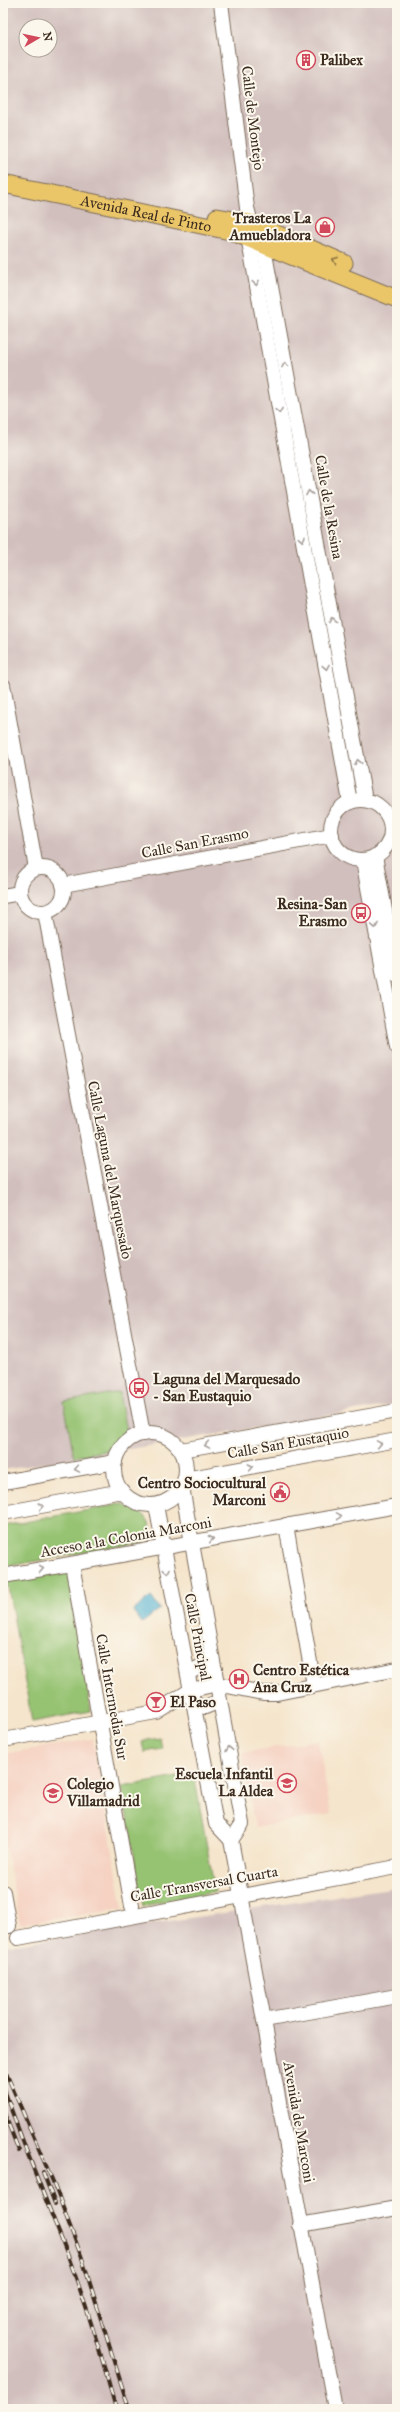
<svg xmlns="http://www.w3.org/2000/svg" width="400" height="2412" font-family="'IM FELL Great Primer',serif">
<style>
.built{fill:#f5d2c2}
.industrial{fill:#d1bfbd;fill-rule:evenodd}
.green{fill:#96c372;stroke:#687648}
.water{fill:#50b0cf;stroke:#466d76}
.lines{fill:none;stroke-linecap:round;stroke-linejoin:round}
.minor-casing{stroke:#7c6b5b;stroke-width:16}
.major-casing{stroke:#7c6b5b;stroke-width:19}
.minor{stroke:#fff;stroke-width:14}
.major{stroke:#eac669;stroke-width:17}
.rail-casing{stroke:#3b2a1e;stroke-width:4}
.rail{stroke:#fbf7ec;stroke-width:2.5;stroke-dasharray:8;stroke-linecap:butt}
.oneway{stroke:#8a7040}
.oneway2{stroke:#a79f9a}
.labels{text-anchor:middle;stroke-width:4;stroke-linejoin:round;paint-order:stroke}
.poi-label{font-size:15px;font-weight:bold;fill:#3b2a1e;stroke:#fbf7ec;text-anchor:start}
.street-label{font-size:15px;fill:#3b2a1e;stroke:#fbf7ec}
</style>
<rect width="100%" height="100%" fill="#fbf7ec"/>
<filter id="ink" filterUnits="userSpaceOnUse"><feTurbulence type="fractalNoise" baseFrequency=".025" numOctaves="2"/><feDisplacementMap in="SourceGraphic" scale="8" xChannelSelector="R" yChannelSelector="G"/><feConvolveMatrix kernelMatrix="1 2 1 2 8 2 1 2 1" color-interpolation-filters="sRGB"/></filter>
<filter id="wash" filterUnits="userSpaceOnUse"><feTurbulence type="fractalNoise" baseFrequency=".012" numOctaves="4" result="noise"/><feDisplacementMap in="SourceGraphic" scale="16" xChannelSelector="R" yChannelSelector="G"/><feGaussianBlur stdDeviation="0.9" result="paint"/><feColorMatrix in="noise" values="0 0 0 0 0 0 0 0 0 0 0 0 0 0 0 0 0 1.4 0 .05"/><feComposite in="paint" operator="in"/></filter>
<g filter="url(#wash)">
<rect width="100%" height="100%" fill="#f5e5cc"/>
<g class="built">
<path d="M93 1739 123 1909 20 1924 3 1832V1754Z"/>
<path d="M318 1740 331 1814 255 1828 242 1753Z"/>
</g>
<g class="industrial">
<path d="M3 3H397V1404L3 1470ZM26 26H50V50H26Z"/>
<path d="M397 1887V2409H3V1946Z"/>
</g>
<g class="green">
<path d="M119 1392 126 1431 124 1437 112 1449 74 1457 64 1402Z"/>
<path d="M121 1504C136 1508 152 1515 150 1533L143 1542 3 1567V1526Z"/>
<path d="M69 1571 91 1711 32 1722 7 1581Z"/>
<path d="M160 1738 162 1749 144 1752 142 1741Z"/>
<path d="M194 1774 215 1892 143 1906 122 1787Z"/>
</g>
<path class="water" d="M151 1597 160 1609 142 1623 133 1611Z"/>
</g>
<g filter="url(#ink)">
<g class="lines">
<g class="minor-casing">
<g id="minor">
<path d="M221 3 247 208 251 223 248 236 350 802"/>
<path d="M260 238 263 243 365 800"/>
<path d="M3 685 36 868"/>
<circle cx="361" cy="830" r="30"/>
<path d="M375 856 397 975"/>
<path d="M363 860 397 1047"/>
<circle cx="42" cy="890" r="22"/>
<path d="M63 885 332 835"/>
<path d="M3 896 20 893"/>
<path d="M45 912 143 1434"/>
<circle cx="150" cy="1469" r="36"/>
<path d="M181 1450 397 1411"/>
<path d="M185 1479 397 1440"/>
<path d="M3 1482 115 1462"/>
<path d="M182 1487 242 1824 231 1840"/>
<path d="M156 1505 216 1824 231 1840"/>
<path d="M3 1513 122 1491"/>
<path d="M286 1525 314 1685"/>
<path d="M72 1564 132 1906"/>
<path d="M3 1576 397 1506"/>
<path d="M188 1673 202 1666 215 1669"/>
<path d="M193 1704 205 1707 220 1701"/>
<path d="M3 1740 156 1712 191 1690 217 1684 263 1693H277L397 1669"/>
<path d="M231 1840 335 2409"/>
<path d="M3 1892 9 1926"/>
<path d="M18 1938 397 1867"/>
<path d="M264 2020 397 1996"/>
<path d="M300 2225 397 2208"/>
</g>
</g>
<g class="major-casing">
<g id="major">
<path id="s1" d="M3 184 230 231 397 299"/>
<path d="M217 217 251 223 344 263"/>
</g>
</g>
<use href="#minor" class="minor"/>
<use href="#major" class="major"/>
<g class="rail-casing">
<g id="rail">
<path d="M3 2066 54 2184 82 2258 129 2409"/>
<path d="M3 2086C22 2143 45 2197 67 2253 86 2304 102 2356 116 2409"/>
<path d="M3 2110 19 2151"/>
<path d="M43 2172 55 2204"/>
</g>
</g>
<use href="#rail" class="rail"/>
</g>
<defs><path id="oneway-chevron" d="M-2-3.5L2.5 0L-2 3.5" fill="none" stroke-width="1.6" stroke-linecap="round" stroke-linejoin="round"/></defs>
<use class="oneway" href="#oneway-chevron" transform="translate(335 260) rotate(-157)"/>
<g class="oneway2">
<use href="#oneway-chevron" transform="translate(256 283) rotate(80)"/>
<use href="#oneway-chevron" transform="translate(285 365) rotate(-100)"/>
<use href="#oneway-chevron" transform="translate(279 411) rotate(80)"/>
<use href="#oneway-chevron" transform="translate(309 493) rotate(-100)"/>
<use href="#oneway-chevron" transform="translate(302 539) rotate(80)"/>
<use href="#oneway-chevron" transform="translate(332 620) rotate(-100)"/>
<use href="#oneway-chevron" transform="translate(326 667) rotate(80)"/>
<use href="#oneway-chevron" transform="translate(358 762) rotate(-100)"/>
<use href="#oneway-chevron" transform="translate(375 926) rotate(80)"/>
<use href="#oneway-chevron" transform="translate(379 1444) rotate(-10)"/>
<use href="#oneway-chevron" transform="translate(207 1445) rotate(170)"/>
<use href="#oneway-chevron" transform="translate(251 1467) rotate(-11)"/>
<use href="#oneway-chevron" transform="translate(77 1469) rotate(170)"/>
<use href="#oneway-chevron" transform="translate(41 1506) rotate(-11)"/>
<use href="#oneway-chevron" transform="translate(339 1516) rotate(-10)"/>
<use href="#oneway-chevron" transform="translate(211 1539) rotate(-11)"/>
<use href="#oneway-chevron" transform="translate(41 1569) rotate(-10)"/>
<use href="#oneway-chevron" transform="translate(167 1571) rotate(81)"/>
<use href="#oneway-chevron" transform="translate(229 1749) rotate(-100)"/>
</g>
</g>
<defs>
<g id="building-ring" transform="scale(1)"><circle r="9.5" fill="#fbf7ec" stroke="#d1495b" stroke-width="1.5"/><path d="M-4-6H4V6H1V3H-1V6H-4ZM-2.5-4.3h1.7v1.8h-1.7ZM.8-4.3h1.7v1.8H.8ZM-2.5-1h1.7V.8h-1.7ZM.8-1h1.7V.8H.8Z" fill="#d1495b"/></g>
<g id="shop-ring" transform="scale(1)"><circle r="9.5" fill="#fbf7ec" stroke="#d1495b" stroke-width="1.5"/><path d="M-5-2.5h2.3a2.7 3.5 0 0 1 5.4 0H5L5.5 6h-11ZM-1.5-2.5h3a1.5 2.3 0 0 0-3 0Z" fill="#d1495b"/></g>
<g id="bus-ring" transform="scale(1)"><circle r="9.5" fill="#fbf7ec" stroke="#d1495b" stroke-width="1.5"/><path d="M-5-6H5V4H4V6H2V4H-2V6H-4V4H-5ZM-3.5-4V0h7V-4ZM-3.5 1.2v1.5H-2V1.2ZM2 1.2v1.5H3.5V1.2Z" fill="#d1495b"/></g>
<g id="civic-ring" transform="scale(1)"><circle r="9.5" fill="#fbf7ec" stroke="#d1495b" stroke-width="1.5"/><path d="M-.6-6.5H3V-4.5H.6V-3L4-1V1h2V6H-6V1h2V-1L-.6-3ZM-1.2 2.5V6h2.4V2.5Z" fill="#d1495b"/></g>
<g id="hospital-ring" transform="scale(1)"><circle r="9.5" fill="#fbf7ec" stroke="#d1495b" stroke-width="1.5"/><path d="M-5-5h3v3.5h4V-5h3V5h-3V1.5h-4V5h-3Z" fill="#d1495b"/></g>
<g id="bar-ring" transform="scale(1)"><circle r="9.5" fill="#fbf7ec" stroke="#d1495b" stroke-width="1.5"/><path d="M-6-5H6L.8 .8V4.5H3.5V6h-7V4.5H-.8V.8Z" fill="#d1495b"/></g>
<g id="school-ring" transform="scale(1)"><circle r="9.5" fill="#fbf7ec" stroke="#d1495b" stroke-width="1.5"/><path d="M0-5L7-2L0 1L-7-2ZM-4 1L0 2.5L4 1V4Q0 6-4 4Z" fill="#d1495b"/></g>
</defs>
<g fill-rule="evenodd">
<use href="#building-ring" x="306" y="60"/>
<use href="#shop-ring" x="325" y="227"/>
<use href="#bus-ring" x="361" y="913"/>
<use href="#bus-ring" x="139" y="1388"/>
<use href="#civic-ring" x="280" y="1492"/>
<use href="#hospital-ring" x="239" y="1679"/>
<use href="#bar-ring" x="156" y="1702"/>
<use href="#school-ring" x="287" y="1783"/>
<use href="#school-ring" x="53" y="1793"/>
</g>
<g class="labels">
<g class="poi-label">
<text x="320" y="65">Palibex</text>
<text x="311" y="223" text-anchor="end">Trasteros La<tspan x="311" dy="17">Amuebladora</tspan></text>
<text x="347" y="909" text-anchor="end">Resina-San<tspan x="347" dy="17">Erasmo</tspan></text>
<text x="153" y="1384">Laguna del Marquesado<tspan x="153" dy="17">- San Eustaquio</tspan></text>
<text x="266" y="1488" text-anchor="end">Centro Sociocultural<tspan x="266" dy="17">Marconi</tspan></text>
<text x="253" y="1675">Centro Estética<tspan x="253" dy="17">Ana Cruz</tspan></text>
<text x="170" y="1707">El Paso</text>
<text x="273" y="1779" text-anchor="end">Escuela Infantil<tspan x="273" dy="17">La Aldea</tspan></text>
<text x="67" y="1789">Colegio<tspan x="67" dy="17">Villamadrid</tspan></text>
</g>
<g class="street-label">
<text transform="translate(253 118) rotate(83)" y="5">Calle de Montejo</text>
<text dy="5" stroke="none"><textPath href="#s1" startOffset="146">Avenida Real de Pinto</textPath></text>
<text transform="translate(329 507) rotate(80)" y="5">Calle de la Resina</text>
<text transform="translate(195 843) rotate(-11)" y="5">Calle San Erasmo</text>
<text transform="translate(110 1170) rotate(79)" y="5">Calle Laguna del Marquesado</text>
<text transform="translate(288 1443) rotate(-10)" y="5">Calle San Eustaquio</text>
<text transform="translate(126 1537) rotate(-10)" y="5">Acceso a la Colonia Marconi</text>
<text transform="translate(198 1637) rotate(79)" y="5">Calle Principal</text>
<text transform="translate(112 1697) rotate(80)" y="5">Calle Intermedia Sur</text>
<text transform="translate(204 1884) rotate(-10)" y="5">Calle Transversal Cuarta</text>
<text transform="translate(299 2122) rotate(80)" y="5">Avenida de Marconi</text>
</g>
</g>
<rect width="400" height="2412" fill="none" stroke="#fbf7ec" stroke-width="16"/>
<g transform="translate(38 38) rotate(81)"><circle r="19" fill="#fbf7ec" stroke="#aea59a"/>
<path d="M0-3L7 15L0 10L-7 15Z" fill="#d1495b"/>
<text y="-6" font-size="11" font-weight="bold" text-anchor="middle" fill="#3b2a1e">N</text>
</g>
</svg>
